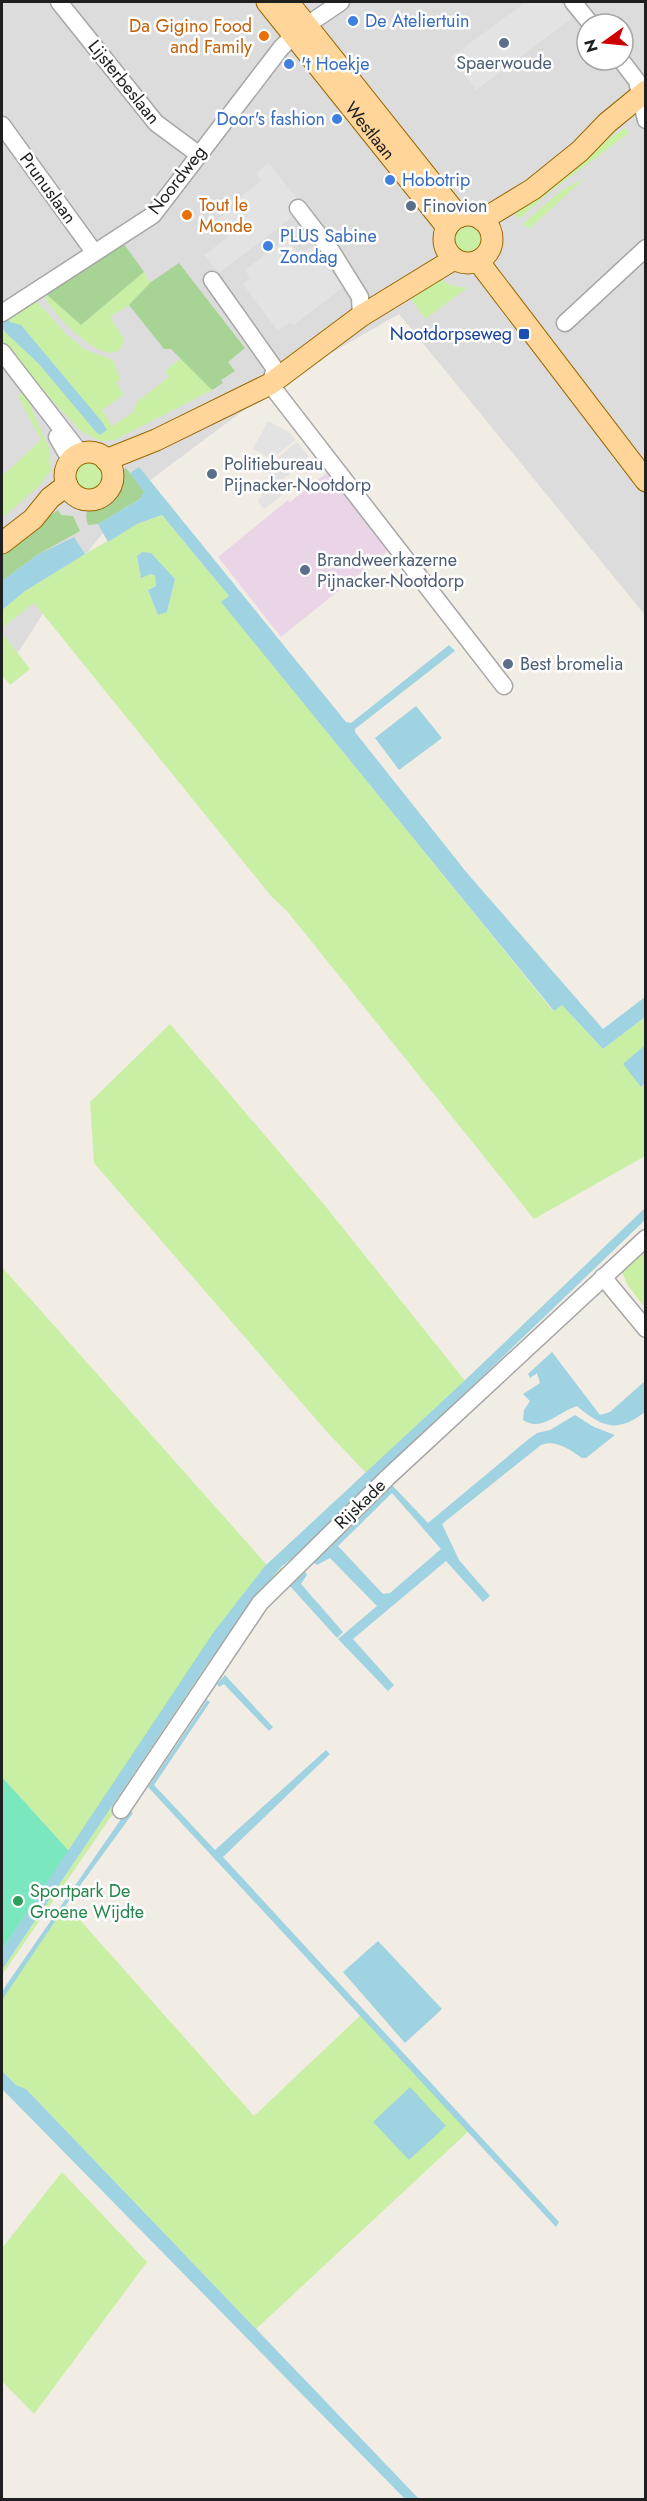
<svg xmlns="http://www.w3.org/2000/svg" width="647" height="2501" font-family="Jost,sans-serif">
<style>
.residential{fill:#dddcdc;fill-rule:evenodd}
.industrial{fill:#ead5e6}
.grass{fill:#c9efa5;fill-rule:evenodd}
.forest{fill:#a7d495}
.pitch{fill:#7ae7be}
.parking{fill:#e3e3e3}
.water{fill:#a0d3e2;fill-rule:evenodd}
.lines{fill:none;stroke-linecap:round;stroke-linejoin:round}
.minor-casing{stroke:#a6a6a6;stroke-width:19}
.major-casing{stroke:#996800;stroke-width:23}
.minor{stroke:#fff;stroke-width:16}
.major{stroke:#ffd59a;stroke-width:21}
.shop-dot{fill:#3f7fe0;stroke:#fff;stroke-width:2}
.food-dot{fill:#e8710a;stroke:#fff;stroke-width:2}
.service-dot{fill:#5c6f8a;stroke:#fff;stroke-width:2}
.transit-dot{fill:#1a4fb4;stroke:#fff;stroke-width:2}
.leisure-dot{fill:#2e9e5b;stroke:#fff;stroke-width:2}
.labels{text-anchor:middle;stroke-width:5;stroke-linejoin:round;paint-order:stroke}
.shop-label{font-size:18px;fill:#366cbe;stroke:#fff;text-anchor:start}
.food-label{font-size:18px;fill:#c56008;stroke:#fff;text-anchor:end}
.service-label{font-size:18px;fill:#4e5e75;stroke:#fff;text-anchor:start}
.street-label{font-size:18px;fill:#1f1f1f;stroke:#fff}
.transit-label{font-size:18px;fill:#164399;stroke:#fff;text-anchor:end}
.leisure-label{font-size:18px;fill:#27864d;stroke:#fff;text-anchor:start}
</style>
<rect width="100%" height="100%" fill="#f1ece4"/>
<path class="residential" d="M2 2H645V615L399 314 284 380 141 487 66 578 2 677ZM587 24H623V60H587Z"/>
<path class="industrial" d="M333 468 393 547 281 637 218 557 288 500 290 502Z"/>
<g class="grass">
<path d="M625 128 629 133 546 195 519 219 515 214C549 182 585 152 625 128Z"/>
<path d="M582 179 583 180 529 229 523 223 561 191Z"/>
<circle cx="468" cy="240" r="13"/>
<path d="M144 272 150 283 129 305 110 317 124 339C123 342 123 345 121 348 104 369 51 312 45 297L46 294 81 325Z"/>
<path d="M438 278 450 285 467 288 425 319 410 297Z"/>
<path d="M37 302 68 336 86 350 113 360 120 379 116 383 124 394 102 410 112 426 132 413 137 402 169 377 165 371 181 358 212 390 115 440 100 441 81 431 21 367 2 340V327L39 364 100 435 8 320 9 317 33 303Z"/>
<path d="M24 392 49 448 51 470 38 487 2 518V476L41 440 18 396Z"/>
<circle cx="89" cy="476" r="14"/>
<path d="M162 515 229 596 222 602 553 1011 562 1005 603 1049 645 1017 642 1087 645 1083V1156L534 1219 287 911 271 896 34 603 2 628V610L25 591 85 554 137 524ZM142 552 175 579 167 612 158 614 148 590 156 586 155 576 151 574 141 577 137 556Z"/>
<path d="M2 633 30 669 10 685 2 675Z"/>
<path d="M170 1024 326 1207 466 1382 369 1476 327 1432 94 1163 90 1102Z"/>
<path d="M645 1249V1308L627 1284 621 1270Z"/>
<path d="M2 1267 267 1565 69 1851 2 1777Z"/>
<path d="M281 1567 285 1573 238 1632 2 1975V1970L208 1663 258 1594Z"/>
<path d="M64 1902 254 2116 363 2013 471 2129 256 2329 26 2089 16 2085 2 2071V1996Z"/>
<path d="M62 2172 147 2262 34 2414 2 2381V2246L3 2247Z"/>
</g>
<g class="forest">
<path d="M124 244 144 272 81 325 46 294Z"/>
<path d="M179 263 245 348 228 362 235 371 221 380 223 383 212 390 171 349H164L129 305 151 282Z"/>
<path d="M126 468 145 492 140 499 98 524 88 525C87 522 86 518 86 515 89 503 102 505 109 497 117 488 116 475 126 468Z"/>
<path d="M58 510 61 515 73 516 80 531 37 555 2 581V549Z"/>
</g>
<path class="pitch" d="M2 1777 69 1851 2 1950Z"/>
<g class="parking">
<path d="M526 2H560L572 18 476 90 451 57Z"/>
<path d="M269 163 304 208 219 273 204 255 228 237 216 221 240 203 238 199 261 181 256 173Z"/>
<path d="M287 238 300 256 312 247 343 287 294 325 291 322 278 331 243 284 250 278 245 270Z"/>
<path d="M268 421 289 432 295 440 272 459 253 449Z"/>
<path d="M297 442 309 456 276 486 282 495 264 509 258 502 270 475 265 468Z"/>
</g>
<g class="water">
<path d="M2 311 10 322 21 325 103 423 107 430 100 435 96 432 39 364 6 333 2 327Z"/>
<path d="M139 467 346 722 351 723 449 645 455 651 355 729V732L467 873 603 1029 645 997V1017L603 1049 562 1005 554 1011 221 602 229 596 162 515 137 524 108 542 98 524 140 499 144 492 130 473Z"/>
<path d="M74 537 85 554 25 591 2 610V581L37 555Z"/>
<path d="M142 552 151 553 175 579 167 612 158 615 148 590 156 586 155 576 151 574 141 578 137 556Z"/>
<path d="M416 706 442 738 399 770 375 738Z"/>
<path d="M644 1046 645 1083 641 1087 623 1064Z"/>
<path d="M645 1208V1220L299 1553 281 1567 258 1594 208 1663 2 1970V1950L213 1633 265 1566 461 1384Z"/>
<path d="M552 1352 600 1415 610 1412 645 1381V1412C617 1433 603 1428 577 1406 559 1411 542 1433 523 1420L524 1410 530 1401 523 1394 540 1383 537 1373 530 1378 528 1374Z"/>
<path d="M575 1415 594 1427 615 1435 586 1458H582C570 1450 556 1439 541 1445L442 1524 459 1560 490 1596 483 1602 446 1561 353 1639 394 1685 388 1691 338 1639 377 1606 330 1558 317 1565 313 1562 392 1485 428 1523 530 1438 537 1433 550 1430ZM392 1493 441 1549 390 1593 383 1594 338 1546Z"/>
<path d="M304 1570 307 1575 301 1584 343 1632 337 1638 290 1586Z"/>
<path d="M225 1675 273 1727 269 1731 224 1684 219 1687 217 1684Z"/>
<path d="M207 1700 210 1702 154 1785 215 1850 326 1750 330 1754 223 1857 559 2222 556 2227 148 1787Z"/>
<path d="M128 1809 133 1813 68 1902 2 2000V1992L7 1984Z"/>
<path d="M378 1941 442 2009 405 2043 343 1972Z"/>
<path d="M2 2071 16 2085 26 2089 419 2499H405L2 2089Z"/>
<path d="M410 2087 446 2126 409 2160 373 2122Z"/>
</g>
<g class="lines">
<g class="minor-casing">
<g id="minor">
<path d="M59 2 156 123 198 154"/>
<path d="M573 2 591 24"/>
<path d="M307 25 341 2"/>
<path d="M621 60 637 81 646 120"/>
<path d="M2 125 94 252"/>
<path d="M298 208 332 252 360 297 361 316"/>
<path d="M212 280 275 369 270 384 504 686"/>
<path d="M2 313 153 215 281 48 294 35"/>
<path d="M565 323 646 248"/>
<path d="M2 352 81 454"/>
<path d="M57 437 71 461"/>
<path d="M603 1277 646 1329"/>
<path d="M121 1810 260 1603 387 1478 646 1238"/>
</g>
</g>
<g class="major-casing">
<g id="major">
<path id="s1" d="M267 2 447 227"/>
<path d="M288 2 459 217"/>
<circle cx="468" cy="239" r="24"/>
<path d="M482 220 533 189 580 151 607 123 646 91"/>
<path d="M478 261 646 481"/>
<circle cx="89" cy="476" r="24"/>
<path d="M106 460 156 440 270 384 361 316 454 259"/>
<path d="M2 543 33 519 50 498 67 485"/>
</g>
</g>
<use href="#minor" class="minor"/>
<use href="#major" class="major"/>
</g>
<g class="shop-dot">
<circle cx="353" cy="21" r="6"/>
<circle cx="289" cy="64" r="6"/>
<circle cx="337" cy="119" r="6"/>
<circle cx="390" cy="180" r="6"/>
<circle cx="268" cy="246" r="6"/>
</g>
<g class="food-dot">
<circle cx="264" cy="36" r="6"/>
<circle cx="187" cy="215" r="6"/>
</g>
<g class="service-dot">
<circle cx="504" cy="43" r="6"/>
<circle cx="411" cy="206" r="6"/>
<circle cx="212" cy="474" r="6"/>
<circle cx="305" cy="570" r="6"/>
<circle cx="508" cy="664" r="6"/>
</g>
<rect class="transit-dot" x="518" y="328" width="12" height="12" rx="3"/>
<circle class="leisure-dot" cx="18" cy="1901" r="6"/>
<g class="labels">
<g class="shop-label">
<text x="365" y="27">De Ateliertuin</text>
<text x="301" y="70">'t Hoekje</text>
<text x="325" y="125" text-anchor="end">Door's fashion</text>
<text x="402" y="186">Hobotrip</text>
<text x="280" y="242">PLUS Sabine<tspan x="280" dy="21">Zondag</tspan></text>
</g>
<g class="food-label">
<text x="252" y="32">Da Gigino Food<tspan x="252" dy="21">and Family</tspan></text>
<text x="199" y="211" text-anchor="start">Tout le<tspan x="199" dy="21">Monde</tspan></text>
</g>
<g class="service-label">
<text x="504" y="69" text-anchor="middle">Spaerwoude</text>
<text x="423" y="212">Finovion</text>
<text x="224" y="470">Politiebureau<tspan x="224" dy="21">Pijnacker-Nootdorp</tspan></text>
<text x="317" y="566">Brandweerkazerne<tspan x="317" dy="21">Pijnacker-Nootdorp</tspan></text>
<text x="520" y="670">Best bromelia</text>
</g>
<g class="street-label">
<text transform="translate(124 82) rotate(51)" y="6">Lijsterbeslaan</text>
<text dy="6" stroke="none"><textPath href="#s1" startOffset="165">Westlaan</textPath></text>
<text transform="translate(177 180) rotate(-52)" y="6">Noordweg</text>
<text transform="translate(48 188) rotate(54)" y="6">Prunuslaan</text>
<text transform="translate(360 1504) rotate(-44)" y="6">Rijskade</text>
</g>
<g class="transit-label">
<text x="512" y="340">Nootdorpseweg</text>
</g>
<g class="leisure-label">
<text x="30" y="1897">Sportpark De<tspan x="30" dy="21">Groene Wijdte</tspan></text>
</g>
</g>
<rect width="647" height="2501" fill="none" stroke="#1f1f1f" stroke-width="6"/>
<g transform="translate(605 42) rotate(255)"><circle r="28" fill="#ffffff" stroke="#a5a5a5" stroke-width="1.5"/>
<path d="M0-4.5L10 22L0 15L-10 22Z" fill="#cd0200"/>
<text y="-9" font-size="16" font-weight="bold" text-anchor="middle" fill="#1f1f1f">N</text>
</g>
</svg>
